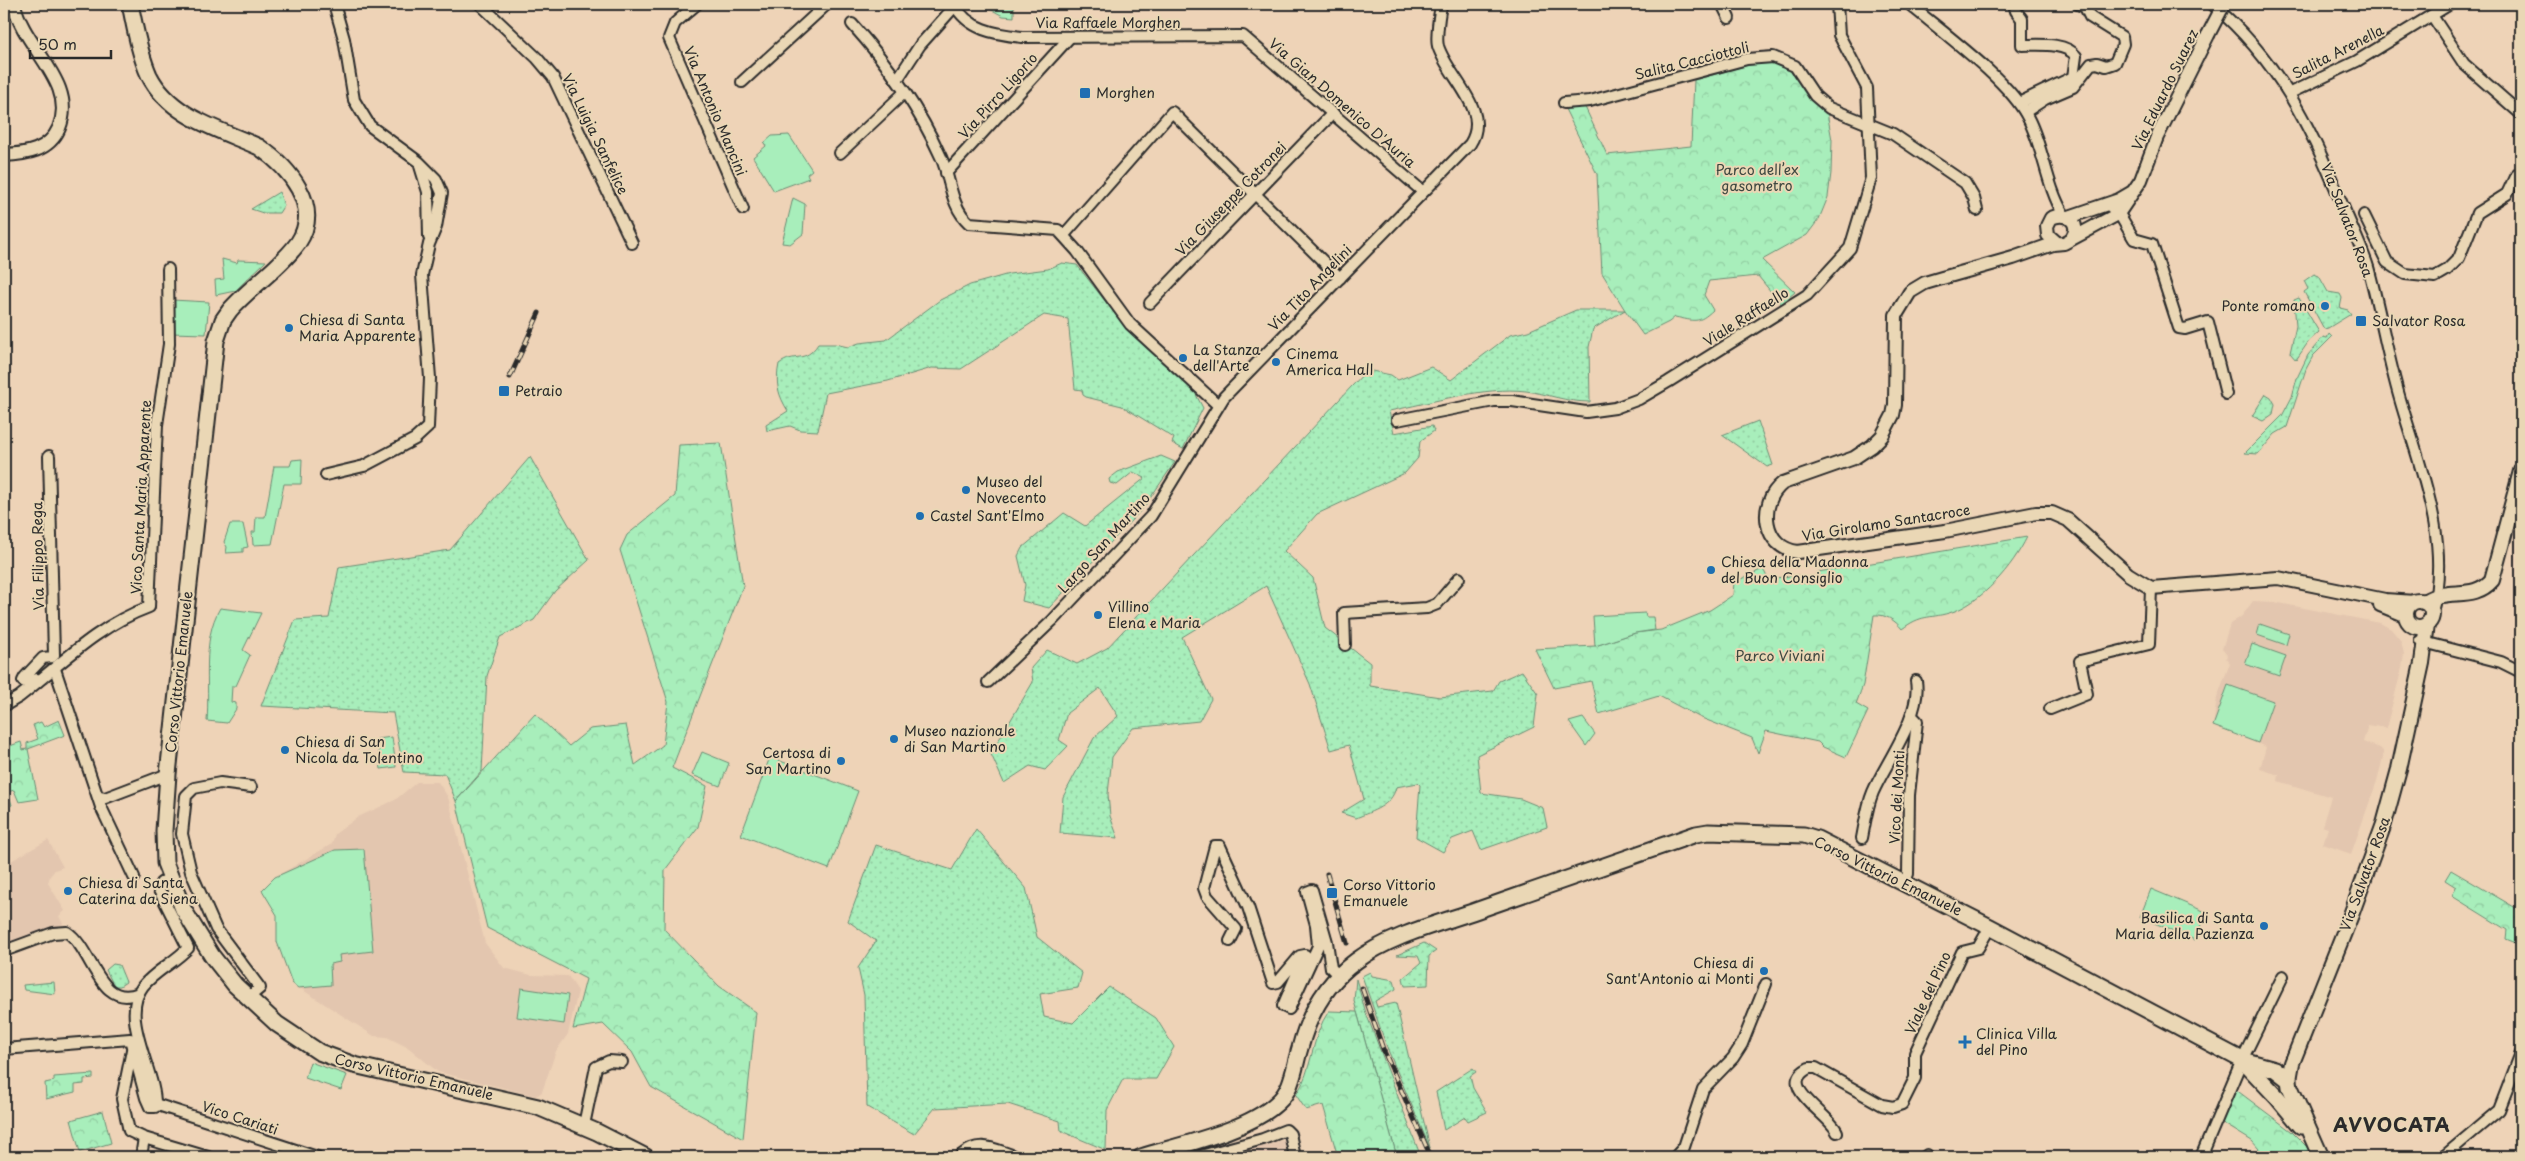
<svg xmlns="http://www.w3.org/2000/svg" width="2525" height="1161" font-family="'Playpen Sans',sans-serif">
<style>
.built{fill:#e3c6af}
.grass{fill:url(#grass-dots);stroke:#6a8c73}
.forest{fill:url(#forest-crowns);stroke:#6a8c73}
.garden{fill:#a8eebb;stroke:#6a8c73}
.lines{fill:none;stroke-linecap:round;stroke-linejoin:round}
.minor-casing{stroke:#2b2b2b;stroke-width:14}
.tertiary-casing{stroke:#2b2b2b;stroke-width:16}
.secondary-casing{stroke:#2b2b2b;stroke-width:18}
.primary-casing{stroke:#2b2b2b;stroke-width:19}
.minor{stroke:#ead7b5;stroke-width:10}
.tertiary{stroke:#ead7b5;stroke-width:12}
.secondary{stroke:#ead7b5;stroke-width:14}
.primary{stroke:#ead7b5;stroke-width:15}
.rail-casing{stroke:#2b2b2b;stroke-width:5}
.rail{stroke:#ead7b5;stroke-width:3;stroke-dasharray:9;stroke-linecap:butt}
.tertiary-bridge-casing{stroke:#2b2b2b;stroke-width:16;stroke-linecap:butt}
.tertiary-bridge{stroke:#ead7b5;stroke-width:12}
.poi-dot{fill:#1f6fb2;stroke:#ead7b5;stroke-width:2}
.labels{text-anchor:middle;stroke-width:4;stroke-linejoin:round;paint-order:stroke}
.street-label{font-size:14px;fill:#2b2b2b;stroke:#ead7b5}
.poi-label{font-size:14px;fill:#2b2b2b;stroke:#ead7b5;text-anchor:start}
.park-label{font-size:14px;fill:#3e4841;stroke:#ead7b5}
.district-label{font-size:19px;font-weight:bold;letter-spacing:1px;fill:#2b2b2b;stroke:#ead7b5}
</style>
<defs>
<pattern id="grass-dots" width="8" height="8" patternUnits="userSpaceOnUse" patternTransform="scale(1.25)"><rect width="8" height="8" fill="#a8eebb"/><path d="M2 2h.1M6 6h.1" fill="none" stroke="#91cca1" stroke-width="1.8" stroke-linecap="round"/></pattern>
<pattern id="forest-crowns" width="20" height="18" patternUnits="userSpaceOnUse" patternTransform="scale(1.25)"><rect width="20" height="18" fill="#a8eebb"/><path d="M2 6a3 3 0 1 1 6 0M12 15a3 3 0 1 1 6 0" fill="none" stroke="#91cca1"/></pattern>
</defs>
<rect width="100%" height="100%" fill="#eed3b7"/>
<filter id="ink" filterUnits="userSpaceOnUse"><feTurbulence type="fractalNoise" baseFrequency=".02" numOctaves="2"/><feDisplacementMap in="SourceGraphic" scale="10" xChannelSelector="R" yChannelSelector="G"/><feConvolveMatrix kernelMatrix="1 2 1 2 8 2 1 2 1" color-interpolation-filters="sRGB"/></filter>
<g filter="url(#ink)">
<g class="built">
<path d="M2253 601 2274 602 2380 623 2391 629 2401 641 2404 654 2402 668 2386 728 2368 725 2363 742 2380 748 2383 751V757L2378 778 2351 854 2323 844 2328 828 2322 826 2331 797 2278 781 2279 775 2260 769 2266 747 2213 726 2217 698 2230 663 2226 658 2227 655 2222 649 2230 624 2242 616Z"/>
<path d="M417 782H438L448 797 485 943 504 968 531 975 568 976 578 991 568 1034 556 1051 542 1092 536 1096 438 1072 409 1048 387 1037 374 1036 292 983 277 942V915L262 890 275 877 332 844 335 834 358 817 395 800Z"/>
<path d="M48 840 63 867 55 870 50 876 48 883 65 911 59 916 63 924 4 948V865Z"/>
<path d="M1284 1140 1289 1157H1226L1244 1152Z"/>
</g>
<g class="grass">
<path d="M279 192 284 205 279 213H263L251 209Z"/>
<path d="M1062 263 1077 265 1119 319 1192 387 1203 408 1183 449 1172 443 1174 438 1122 406 1086 397 1083 395 1082 390 1075 389 1068 319 1044 315 961 369 932 368 888 381 826 393 818 431 800 430 790 426 767 431 766 425 788 411C778 395 775 383 779 364 795 352 805 364 818 344H835L848 347 859 343 886 340 940 300 970 285 1009 274 1048 269Z"/>
<path d="M2314 274 2319 276 2328 292 2340 294 2342 298 2340 308 2348 310 2351 314 2328 328 2324 329 2304 292 2308 289 2304 281Z"/>
<path d="M2299 298 2319 332 2309 341 2296 360 2290 353 2296 326 2294 300Z"/>
<path d="M1576 310H1625L1593 329 1589 347 1590 402C1565 402 1549 394 1526 391 1484 386 1431 403 1389 411L1394 433 1432 426 1434 431 1420 441 1418 458 1405 473 1317 514 1284 551 1313 578 1325 628 1370 663V686L1440 697 1493 691 1499 681 1522 671 1538 694 1534 727 1477 755 1481 793 1521 799 1543 808 1547 827 1481 850 1473 831 1452 839 1443 852 1416 837 1420 785 1418 783 1396 787C1392 806 1372 811 1356 818L1341 813 1364 799 1349 745 1331 750 1310 684 1266 586 1182 637 1211 699 1199 721 1133 728 1112 757 1108 794 1110 816 1118 838 1060 833 1063 797 1094 738 1118 716 1100 688 1067 713 1059 740 1068 746 1045 770 1030 766 1004 783 990 752 1002 735 1033 682 1031 668 1047 650 1077 664 1107 648 1367 370 1391 375 1398 380 1431 367 1451 380 1510 335 1528 331Z"/>
<path d="M2329 334 2332 337 2313 356 2306 369 2287 427 2275 434 2258 454 2245 453 2282 416 2292 397 2297 378 2308 355 2323 337 2327 338Z"/>
<path d="M2266 394 2271 397 2275 404 2273 414 2263 421 2252 416Z"/>
<path d="M1758 421 1773 465 1767 467 1722 435Z"/>
<path d="M1161 456 1175 462 1144 507 1049 608 1022 601 1025 585 1018 556 1022 548 1064 513 1085 526 1145 478 1133 472 1117 485 1110 483 1109 479 1118 472Z"/>
<path d="M530 457 589 560 555 591 534 620 500 637 487 676 482 771 456 801 445 774 404 772 393 713 261 706 295 620 329 618 339 567 450 550Z"/>
<path d="M976 829 1026 888 1037 937 1082 973 1078 988 1040 994 1044 1017 1073 1023 1109 987 1156 1018 1174 1047 1156 1079H1123L1107 1110 1106 1150 1061 1131 1060 1121 1008 1104 935 1108 914 1134 867 1107 864 995 858 968 876 941 848 921 876 845 952 870Z"/>
<path d="M1424 943 1436 951 1429 956 1428 985 1405 986 1403 978 1421 963 1418 956 1397 955Z"/>
<path d="M113 964 119 965 126 982 120 986H114L106 970Z"/>
<path d="M1370 972 1372 976 1394 980 1396 989 1375 1001 1377 1007 1396 1003 1430 1148 1388 1050 1362 976Z"/>
<path d="M1356 979 1366 1013 1421 1157H1397L1354 1001Z"/>
<path d="M1473 1068 1476 1072 1470 1076 1473 1088 1487 1112 1468 1121 1465 1117 1444 1130 1436 1092Z"/>
</g>
<g class="forest">
<path d="M1776 62 1793 69 1827 112 1832 140 1831 173 1828 197 1819 219 1807 235 1762 260 1795 292 1781 304 1758 276 1709 281 1704 295 1713 310C1698 324 1695 321 1675 317L1669 322 1643 335 1625 310 1602 273 1597 174 1565 109 1585 107 1607 155 1691 146 1694 80 1748 65Z"/>
<path d="M721 443 743 586 672 768 707 786 698 827 665 870 664 929 719 986 756 1012 743 1139 651 1087 632 1052 603 1024 573 1029 586 979 487 928 456 801 535 714 569 746 590 729 626 725 635 765 663 745 668 702 620 550 627 535 675 496 679 445Z"/>
<path d="M2027 537C2013 566 1981 604 1949 613 1928 619 1922 614 1902 629 1895 620 1885 614 1874 615L1863 685 1856 704 1868 711 1846 757 1823 747 1818 742 1766 731 1758 753 1752 738 1699 717 1659 696 1599 714 1591 681 1554 688 1535 649 1595 646 1635 633 1661 630 1710 610 1733 595 1734 582 1763 569 1768 579 1798 575 1803 583 1811 584 1817 580 1818 572Z"/>
<path d="M59 720 65 735 28 749 38 799 19 802 14 790 8 792 12 805 4 808V748L21 742 23 750 27 749V743L38 739 33 725 41 722 44 727Z"/>
<path d="M2451 870 2521 911V945L2506 939 2507 930 2452 896 2456 887 2445 880Z"/>
<path d="M54 982 55 994 24 990 23 985Z"/>
<path d="M1329 1011 1357 1012 1397 1157H1338L1323 1105 1306 1110 1296 1095C1313 1070 1311 1036 1329 1011Z"/>
<path d="M93 1074V1078L84 1079V1084L75 1085V1092L46 1099 45 1083 54 1081V1077Z"/>
<path d="M2235 1089 2291 1131 2310 1150 2300 1157H2266L2252 1141 2221 1122Z"/>
<path d="M103 1111 111 1143 80 1152 71 1120Z"/>
</g>
<g class="garden">
<path d="M981 4H1014V17L1003 16Z"/>
<path d="M789 135 812 170 807 174 809 178 774 191 753 157 766 146 764 143 772 136Z"/>
<path d="M793 198 805 204 803 234 790 244 782 243Z"/>
<path d="M222 259 237 263 238 260 266 261 235 291 216 295 215 280 224 279Z"/>
<path d="M172 300 209 302 206 334 171 333Z"/>
<path d="M302 459 301 484H284L272 544 253 545 252 532H255L256 517H265L274 466H290L292 460Z"/>
<path d="M230 524H243L248 547 243 548V552L226 553 227 547 224 542Z"/>
<path d="M220 608 261 613 243 650 250 655 236 686H232L231 702 236 703V709L227 723 207 721C210 685 201 640 220 608Z"/>
<path d="M1645 613 1646 617H1653L1655 630 1635 633 1595 646 1593 616Z"/>
<path d="M2260 624 2289 634 2286 645 2257 635Z"/>
<path d="M2252 644 2286 656 2279 676 2245 664Z"/>
<path d="M2228 685 2273 701 2258 743 2213 726Z"/>
<path d="M1583 718 1595 734 1586 746 1569 722Z"/>
<path d="M392 737 396 767 381 769 377 739Z"/>
<path d="M702 752 729 763 720 786 692 775Z"/>
<path d="M770 757 858 791 829 869 741 835Z"/>
<path d="M364 849 373 951 339 955 340 962 330 964 331 985 298 988 292 983 277 942V915L262 890 275 877 335 850Z"/>
<path d="M2151 889 2206 912 2195 940 2140 917Z"/>
<path d="M521 988 568 995 564 1024 517 1017Z"/>
<path d="M310 1062 347 1075 341 1090 305 1078Z"/>
</g>
<g class="lines">
<g class="minor-casing">
<g id="minor">
<path d="M480 4 537 58 553 77 632 243"/>
<path d="M697 4 675 23 669 38 743 209"/>
<path d="M954 4C968 30 995 34 1022 37L1243 36 1422 191"/>
<path d="M1722 4 1729 18"/>
<path d="M1909 4C1942 32 2010 81 2028 118 2044 149 2046 185 2064 215"/>
<path d="M2014 4 2016 11 2022 19V45C2039 45 2065 42 2076 56L2073 77 2019 103"/>
<path d="M2212 4C2278 60 2310 125 2342 204 2350 224 2361 245 2368 267 2380 310 2387 355 2400 399 2419 466 2452 542 2432 612"/>
<path d="M2433 17 2464 64 2521 114"/>
<path d="M852 24C887 63 919 108 941 157 951 179 950 206 969 223L1058 230 1077 251 1130 324 1218 405"/>
<path d="M897 80 920 45 955 6"/>
<path d="M742 82 827 4"/>
<path d="M2290 93 2357 61 2450 4"/>
<path d="M1564 103 1590 101 1747 59 1773 57 1795 66 1815 96 1829 108 1893 134 1965 183 1974 198 1977 210"/>
<path d="M2025 112 2045 99 2073 87 2091 64 2097 63 2106 66 2115 63 2123 44 2122 37 2090 17 2085 7 2078 4"/>
<path d="M840 153 905 92"/>
<path d="M420 166 428 192 429 237"/>
<path d="M946 173 1070 37"/>
<path d="M2108 204 2121 217 2134 239 2152 244 2179 328 2185 329 2208 322 2226 394"/>
<path d="M2364 215 2387 262 2405 274 2435 277 2447 270 2459 258 2477 213 2507 194 2515 177 2521 171"/>
<path d="M1064 235 1172 112 1340 278"/>
<path d="M1150 303 1333 113"/>
<path d="M1397 420 1494 401H1512L1586 412 1615 408 1639 399 1668 382 1807 295 1850 248 1871 178 1867 88 1839 35 1837 4"/>
<path d="M326 475 364 466 415 439 428 427 430 378 422 275 429 244 436 227 442 193 436 179 419 162 370 126 354 100 344 39 334 4"/>
<path d="M2420 641 2501 662 2521 672"/>
<path d="M1345 645 1344 613 1427 608 1437 604 1459 578"/>
<path d="M55 669 101 807 134 877"/>
<path d="M37 679 29 684 23 681 25 677 43 658 52 657 54 655 49 456"/>
<path d="M988 682 1052 621 1151 516 1224 397 1470 144C1492 110 1448 78 1438 46 1436 39 1439 11 1442 4"/>
<path d="M4 706 19 697C61 664 97 626 149 607L157 425 169 344 168 269"/>
<path d="M2050 709 2087 694 2080 661 2149 644 2151 588"/>
<path d="M99 797 105 798 168 774"/>
<path d="M1862 838C1865 823 1867 806 1873 792 1886 762 1922 715 1916 681"/>
<path d="M1904 883 1908 874 1909 795 1917 721 1911 715"/>
<path d="M1230 941 1236 929 1207 896 1204 888 1215 846H1220L1248 907 1273 983 1278 982 1300 956 1305 955 1283 1006 1289 1009 1318 946 1316 925 1307 892 1312 890 1327 942 1331 968 1339 976"/>
<path d="M4 951 53 933 67 932C93 949 99 1010 139 993"/>
<path d="M248 998 260 988 216 929 191 872 182 834 186 796 194 788 220 783 251 787"/>
<path d="M4 1049 130 1039 146 1098 150 1107H155C157 1072 118 1018 143 986 155 971 175 962 188 948L159 890 161 883 169 878"/>
<path d="M132 1050 122 1099 129 1131 144 1138 208 1157"/>
<path d="M155 1104 317 1157"/>
<path d="M584 1125 596 1067 609 1061 622 1062"/>
<path d="M1837 1132C1830 1114 1774 1086 1809 1068H1816L1882 1105 1893 1107 1902 1104 1915 1078V1053L1962 952 1978 948 1990 927"/>
<path d="M141 1157 144 1138"/>
<path d="M1197 1157 1263 1139 1286 1130 1290 1134 1295 1157"/>
<path d="M1675 1157 1684 1147 1703 1089 1733 1058 1742 1044 1766 984"/>
<path d="M1925 1157 1927 1155"/>
<path d="M2201 1157 2242 1060 2283 976"/>
<path d="M2443 1157 2499 1110 2521 1053"/>
</g>
</g>
<g class="tertiary-casing">
<g id="tertiary">
<path d="M2208 35 2157 137 2141 180 2118 214 2064 243 2053 244 2013 258 1942 278 1925 283 1910 292 1896 315 1895 405 1893 415 1882 436 1872 446 1854 458 1783 483C1757 503 1763 548 1798 552L1945 531 2036 513H2052L2068 520 2128 574 2151 588 2278 578 2385 600 2415 602"/>
<path d="M4 155C26 154 49 151 59 128 78 82 23 48 14 4"/>
<path d="M2069 217 2119 200 2131 193"/>
<path d="M2057 243 2048 235 2047 226 2051 218C2066 211 2082 222 2072 238"/>
<path d="M2380 605 2407 616"/>
</g>
</g>
<g class="secondary-casing">
<g id="secondary">
<circle cx="2419" cy="614" r="13"/>
<path d="M2424 602C2448 586 2473 602 2492 580L2521 471"/>
<path d="M2289 1080 2292 1063 2351 915 2384 824 2399 769 2422 663 2427 624"/>
</g>
</g>
<g class="primary-casing">
<g id="primary">
<path d="M130 4C135 27 139 53 149 75 170 117 219 129 259 147 288 167 323 206 298 243 280 268 250 287 230 310L223 320 216 341 168 774 164 831 165 863 183 909 212 956 235 985 277 1024 319 1052 354 1065 538 1107 597 1132 646 1157"/>
<path d="M2243 1061 2277 1097 2301 1126"/>
<path d="M963 1157C979 1143 992 1151 1010 1157"/>
<path d="M1141 1157C1180 1145 1247 1131 1277 1103 1293 1089 1294 1067 1300 1048 1309 1013 1326 983 1356 961 1391 935 1438 924 1478 910 1551 884 1624 859 1696 834L1708 832 1804 835 1817 839 1990 927 2242 1060 2275 1069 2289 1080 2290 1087 2321 1157"/>
</g>
</g>
<use href="#minor" class="minor"/>
<use href="#tertiary" class="tertiary"/>
<use href="#secondary" class="secondary"/>
<use href="#primary" class="primary"/>
<g class="rail-casing">
<g id="rail">
<path d="M510 377 539 313"/>
<path d="M1327 874 1347 943"/>
<path d="M1362 988 1383 1049 1431 1157"/>
</g>
</g>
<use href="#rail" class="rail"/>
<g class="tertiary-bridge-casing">
<path id="tertiary-bridge" d="M2208 35 2224 4"/>
</g>
<use href="#tertiary-bridge" class="tertiary-bridge"/>
</g>
</g>
<g class="poi-dot">
<rect x="1079" y="87" width="12" height="12" rx="2.5"/>
<circle cx="2325" cy="306" r="5"/>
<rect x="2355" y="315" width="12" height="12" rx="2.5"/>
<circle cx="289" cy="328" r="5"/>
<circle cx="1183" cy="358" r="5"/>
<circle cx="1276" cy="362" r="5"/>
<rect x="498" y="385" width="12" height="12" rx="2.5"/>
<circle cx="966" cy="490" r="5"/>
<circle cx="920" cy="516" r="5"/>
<circle cx="1711" cy="570" r="5"/>
<circle cx="1098" cy="615" r="5"/>
<circle cx="894" cy="739" r="5"/>
<circle cx="285" cy="750" r="5"/>
<circle cx="841" cy="761" r="5"/>
<circle cx="68" cy="891" r="5"/>
<rect x="1326" y="887" width="12" height="12" rx="2.5"/>
<circle cx="2264" cy="926" r="5"/>
<circle cx="1764" cy="971" r="5"/>
<path d="M1962.5 1034.5h5v5h5v5h-5v5h-5v-5h-5v-5h5z"/>
</g>
<g class="labels">
<g class="street-label">
<text x="1108" y="28">Via Raffaele Morghen</text>
<text transform="translate(2338 52) rotate(-27)" y="5">Salita Arenella</text>
<text transform="translate(1692 61) rotate(-14)" y="5">Salita Cacciottoli</text>
<text transform="translate(2165 90) rotate(-64)" y="5">Via Eduardo Suarez</text>
<text transform="translate(998 96) rotate(-48)" y="5">Via Pirro Ligorio</text>
<text transform="translate(1342 103) rotate(41)" y="5">Via Gian Domenico D'Auria</text>
<text transform="translate(715 111) rotate(67)" y="5">Via Antonio Mancini</text>
<text transform="translate(595 134) rotate(64)" y="5">Via Luigia Sanfelice</text>
<text transform="translate(1231 199) rotate(-46)" y="5">Via Giuseppe Cotronei</text>
<text transform="translate(2347 220) rotate(69)" y="5">Via Salvator Rosa</text>
<text transform="translate(1310 288) rotate(-46)" y="5">Via Tito Angelini</text>
<text transform="translate(1746 317) rotate(-32)" y="5">Viale Raffaello</text>
<text transform="translate(141 497) rotate(-87)" y="5">Vico Santa Maria Apparente</text>
<text transform="translate(1886 523) rotate(-9)" y="5">Via Girolamo Santacroce</text>
<text transform="translate(1104 543) rotate(-48)" y="5">Largo San Martino</text>
<text transform="translate(38 556) rotate(-91)" y="5">Via Filippo Rega</text>
<text transform="translate(179 672) rotate(-84)" y="5">Corso Vittorio Emanuele</text>
<text transform="translate(1897 797) rotate(-87)" y="5">Vico dei Monti</text>
<text transform="translate(2365 874) rotate(-70)" y="5">Via Salvator Rosa</text>
<text transform="translate(1888 876) rotate(26)" y="5">Corso Vittorio Emanuele</text>
<text transform="translate(1928 993) rotate(-65)" y="5">Viale del Pino</text>
<text transform="translate(414 1077) rotate(13)" y="5">Corso Vittorio Emanuele</text>
<text transform="translate(240 1118) rotate(18)" y="5">Vico Cariati</text>
</g>
<g class="poi-label">
<text x="1096" y="98">Morghen</text>
<text x="2315" y="311" text-anchor="end">Ponte romano</text>
<text x="299" y="325">Chiesa di Santa<tspan x="299" dy="16">Maria Apparente</tspan></text>
<text x="2372" y="326">Salvator Rosa</text>
<text x="1193" y="355">La Stanza<tspan x="1193" dy="16">dell'Arte</tspan></text>
<text x="1286" y="359">Cinema<tspan x="1286" dy="16">America Hall</tspan></text>
<text x="515" y="396">Petraio</text>
<text x="976" y="487">Museo del<tspan x="976" dy="16">Novecento</tspan></text>
<text x="930" y="521">Castel Sant'Elmo</text>
<text x="1721" y="567">Chiesa della Madonna<tspan x="1721" dy="16">del Buon Consiglio</tspan></text>
<text x="1108" y="612">Villino<tspan x="1108" dy="16">Elena e Maria</tspan></text>
<text x="904" y="736">Museo nazionale<tspan x="904" dy="16">di San Martino</tspan></text>
<text x="295" y="747">Chiesa di San<tspan x="295" dy="16">Nicola da Tolentino</tspan></text>
<text x="831" y="758" text-anchor="end">Certosa di<tspan x="831" dy="16">San Martino</tspan></text>
<text x="78" y="888">Chiesa di Santa<tspan x="78" dy="16">Caterina da Siena</tspan></text>
<text x="1343" y="890">Corso Vittorio<tspan x="1343" dy="16">Emanuele</tspan></text>
<text x="2254" y="923" text-anchor="end">Basilica di Santa<tspan x="2254" dy="16">Maria della Pazienza</tspan></text>
<text x="1754" y="968" text-anchor="end">Chiesa di<tspan x="1754" dy="16">Sant'Antonio ai Monti</tspan></text>
<text x="1976" y="1039">Clinica Villa<tspan x="1976" dy="16">del Pino</tspan></text>
</g>
<g class="park-label">
<text x="1757" y="175">Parco dell’ex<tspan x="1757" dy="16">gasometro</tspan></text>
<text x="1780" y="661">Parco Viviani</text>
</g>
<g class="district-label">
<text x="2392" y="1132">AVVOCATA</text>
</g>
</g>
<rect width="2525" height="1161" fill="none" stroke="#ead7b5" stroke-width="20"/>
<rect x="10" y="10" width="2505" height="1141" fill="none" stroke="#2b2b2b" stroke-width="2" filter="url(#ink)"/>
<path d="M30 50v8h81v-8" fill="none" stroke="#2b2b2b" stroke-width="2.5"/>
<text x="38" y="50" font-size="15" fill="#2b2b2b" stroke="#ead7b5" stroke-width="4" paint-order="stroke">50 m</text>
</svg>
